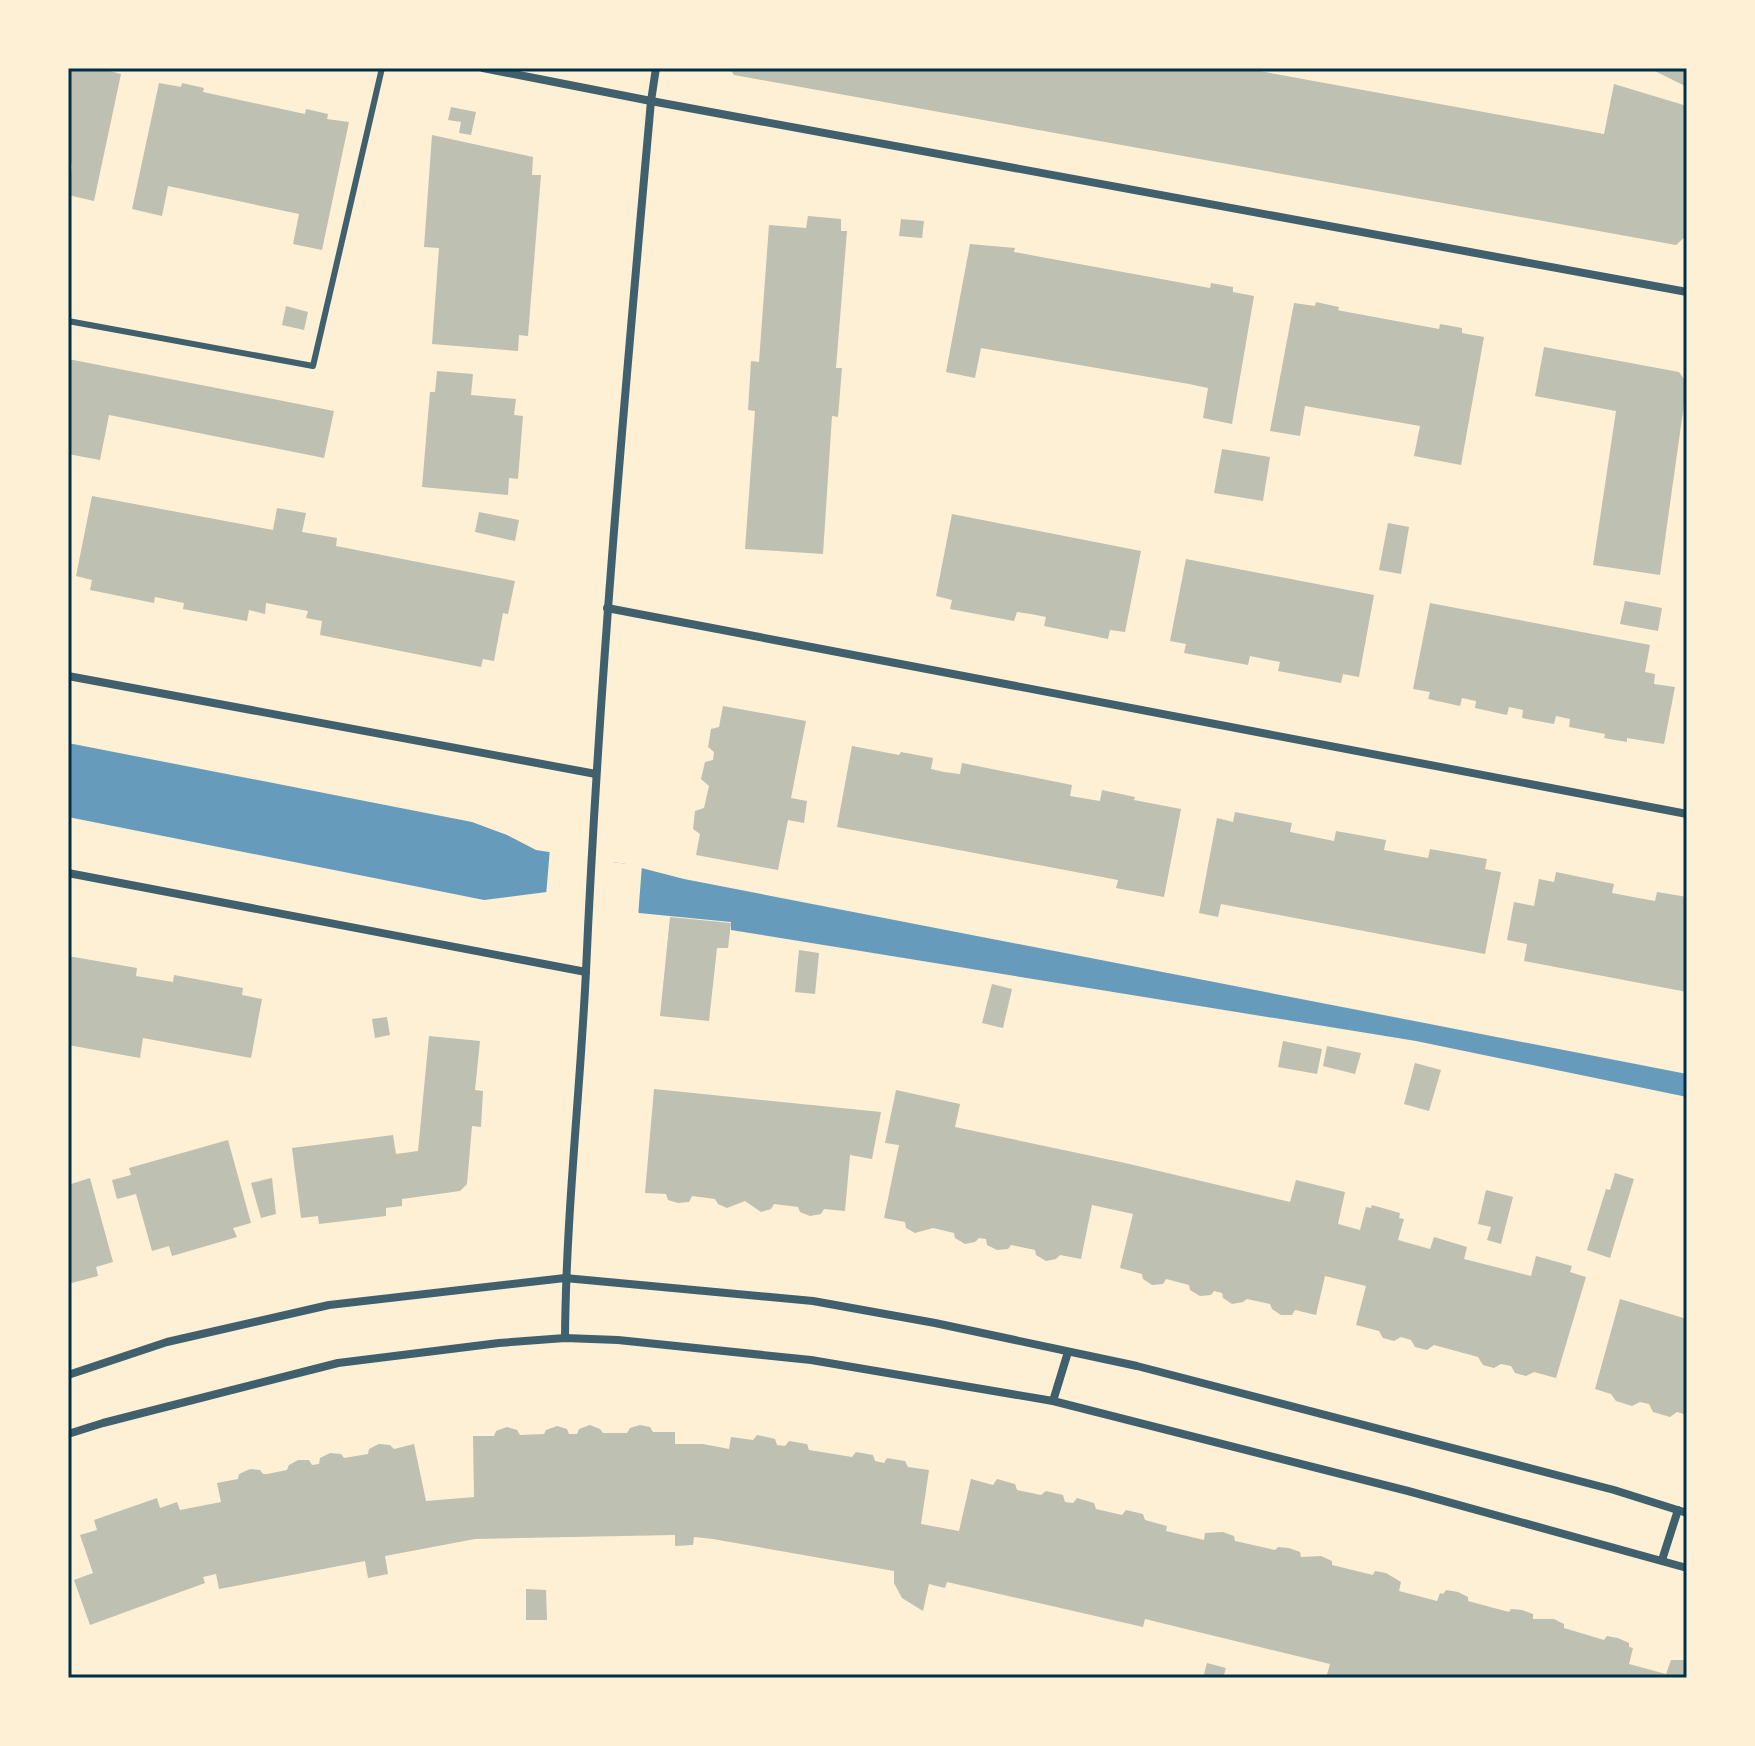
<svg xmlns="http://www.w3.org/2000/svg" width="1755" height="1746" font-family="'Alegreya Sans',sans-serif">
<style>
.water{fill:#669bbc}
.pier{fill:#fdf0d5}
.building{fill:#bec0b2}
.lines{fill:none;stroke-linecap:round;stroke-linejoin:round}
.service{stroke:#3f606c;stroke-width:6}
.minor{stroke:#3f606c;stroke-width:8}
.neatline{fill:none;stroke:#003049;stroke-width:3}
</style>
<rect width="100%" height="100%" fill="#fdf0d5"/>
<path class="water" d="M68 743 472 822 507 835 536 850 626 864 684 879 1687 1074V1097L1416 1041 731 930V922L639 913 623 901 562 890 484 900 68 817Z"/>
<path class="pier" d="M550 848 563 850 566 854 613 858V862L627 864 630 861 642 865 638 917 623 902 591 899 562 891 546 896Z"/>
<g class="building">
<path d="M68 68H99L121 74 94 201 68 195 72 165 68 164Z"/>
<path d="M729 68H1243L1604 134 1614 84 1687 106V235L1676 245 734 75Z"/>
<path d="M1649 68H1687V87Z"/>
<path d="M159 83 181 87 182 83 204 88 203 92 305 114 306 109 328 114 327 119 349 122 322 250 293 244 299 214 168 186 162 216 132 209Z"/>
<path d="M451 107 476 112 471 135 459 133 461 122 448 120Z"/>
<path d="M432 135 533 157 532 175H541L528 336 519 335 518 351 432 344 439 248 424 247Z"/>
<path d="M808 216 841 219V231H847L836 368H842L838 417 832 416 823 554 745 549 755 411 748 410 751 361 759 362 769 225 806 228Z"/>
<path d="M901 219 924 221 922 238 899 236Z"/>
<path d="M970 244 1015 248 1014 252 1210 288 1211 283 1233 287V292L1254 296 1232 424 1203 418 1208 388 1189 384 981 348 975 378 946 372Z"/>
<path d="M1316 302 1339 307 1338 310 1342 311 1439 329 1440 324 1462 328V333L1484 337 1461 465 1414 456 1420 426 1305 406 1300 436 1270 431 1294 303 1315 306Z"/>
<path d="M286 306 308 312 304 330 282 325Z"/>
<path d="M1544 347 1679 372 1687 383 1660 575 1593 565 1616 411 1535 396Z"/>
<path d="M68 359 334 411 324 458 109 415 100 460 68 454Z"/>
<path d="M437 371 473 374 471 395 516 399 514 415 523 416 518 479 509 478 508 495 422 487 430 392H435Z"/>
<path d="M1222 449 1270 457 1263 501 1214 493Z"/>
<path d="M92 496 273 530 277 508 306 513 302 532 337 538 336 546 515 581 508 614 503 613 494 661 483 659 481 667 320 635 322 621 306 618 308 611 266 603 265 614 249 610 247 621 183 609 184 603 155 597 154 603 90 590 92 580 76 576Z"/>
<path d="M479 512 519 520 515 541 475 532Z"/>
<path d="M952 514 1141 551 1125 632 1110 630 1108 639 1044 626 1046 617 1031 614 1017 612 1014 621 950 609 952 600 936 596Z"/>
<path d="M1388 523 1409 527 1401 574 1379 570Z"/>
<path d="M1186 559 1374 595 1359 677 1343 674 1341 683 1278 671 1280 662 1250 656 1248 665 1184 653 1186 644 1170 641Z"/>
<path d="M1625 601 1662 608 1658 631 1620 624Z"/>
<path d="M1430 603 1650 645 1645 672 1655 674 1654 684 1675 687 1664 744 1627 738V742L1604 738 1605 734 1569 727 1570 719 1556 716 1554 724 1522 718 1523 710 1509 707 1507 715 1475 708 1476 701 1462 698 1460 706 1428 699 1430 692 1413 689Z"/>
<path d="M723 706 806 721 791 798 807 801 804 823 788 820 778 870 696 855 700 834 693 829 695 811 704 808 709 786 701 779 705 762 713 760 714 752 708 747 711 729 719 727Z"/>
<path d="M852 746 899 755 901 752 933 758 931 769 944 772 960 774 962 763 1072 785 1070 796 1100 801 1102 790 1135 797 1134 800 1181 809 1164 897 1116 888 1118 880 837 827Z"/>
<path d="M1235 812 1292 823 1290 832 1334 841 1336 831 1386 840 1384 850 1405 854 1428 858 1430 849 1487 859 1485 869 1501 872 1485 954 1221 904 1218 917 1199 913 1217 818 1233 822Z"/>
<path d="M1556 872 1614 884 1612 893 1633 897 1655 901 1657 892 1687 897V992L1524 961 1527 944 1507 940 1514 902 1534 906 1539 879 1554 882Z"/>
<path d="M670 917 731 923 728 948H717L709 1021 660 1016Z"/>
<path d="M799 950 819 953 815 994 795 992Z"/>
<path d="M68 956 137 968 136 976 173 982 174 975 243 988 242 995 262 999 251 1058 143 1038 140 1058 68 1045Z"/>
<path d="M992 984 1012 989 1003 1028 982 1023Z"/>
<path d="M387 1017 390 1035 375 1038 372 1019Z"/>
<path d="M429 1036 480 1041 475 1090 483 1091 481 1127 472 1126 467 1184 460 1191 402 1199V1206L386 1208V1216L319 1224 318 1216 301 1218 292 1148 393 1135 396 1154 418 1151Z"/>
<path d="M1283 1041 1322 1049 1317 1074 1278 1067Z"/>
<path d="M1327 1046 1361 1053 1355 1074 1323 1066Z"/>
<path d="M1415 1063 1441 1070 1429 1111 1404 1104Z"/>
<path d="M654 1089 881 1112 872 1159 850 1155 845 1211 824 1209 821 1214 810 1216 800 1212 798 1207 774 1204 771 1209 761 1212 745 1201 727 1208 718 1204 715 1199 692 1196 689 1202 678 1203 668 1200 666 1194 645 1193Z"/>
<path d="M896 1090 960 1104 955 1127 1125 1163 1290 1202 1296 1180 1345 1192 1338 1224 1360 1230 1366 1207 1371 1208 1372 1205 1400 1213 1399 1218 1404 1219 1398 1240 1430 1249 1434 1237 1467 1247 1464 1259 1531 1276 1536 1256 1572 1266 1570 1272 1586 1277 1556 1378 1534 1372 1526 1376 1515 1373 1511 1366 1501 1364 1494 1368 1483 1365 1478 1357 1434 1345 1427 1350 1415 1347 1411 1340 1401 1337 1394 1341 1383 1338 1379 1331 1356 1325 1366 1286 1325 1276 1316 1315 1295 1310 1292 1315H1281L1272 1309 1270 1304 1247 1299 1243 1302 1232 1304 1223 1298 1222 1293 1214 1291 1211 1295 1200 1296 1190 1290 1189 1285 1166 1279 1163 1284 1152 1285 1143 1279 1142 1274 1120 1268 1133 1214 1092 1205 1081 1259 1060 1255 1056 1259 1046 1261 1036 1255 1035 1250 1011 1245 1008 1249 997 1250 987 1245 986 1239 979 1238 975 1242 965 1244 955 1238 954 1233 933 1228 915 1233 906 1228 905 1222 884 1218 899 1145 885 1143Z"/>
<path d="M228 1140 251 1223 233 1228 237 1237 172 1256 169 1246 152 1251 136 1194 117 1199 112 1180 131 1175 129 1168Z"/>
<path d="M1615 1173 1634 1179 1610 1258 1587 1250 1606 1189 1610 1190Z"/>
<path d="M90 1178 113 1262 96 1267 98 1276 68 1284V1185Z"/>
<path d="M272 1178 276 1214 261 1218 251 1183Z"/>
<path d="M1486 1190 1513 1197 1501 1244 1487 1240 1491 1227 1478 1224Z"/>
<path d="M1620 1299 1687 1319V1415L1677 1412 1670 1417 1653 1412 1649 1404 1640 1402 1632 1406 1616 1401 1611 1394 1595 1389Z"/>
<path d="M590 1425 600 1429 603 1433H627L630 1428 640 1425 650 1427 653 1432H675V1444H703L729 1449 731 1437 753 1440 757 1435 775 1439 777 1445 785 1446 789 1441 807 1444 809 1450 852 1457 856 1452 873 1455 875 1461 884 1463 887 1458 905 1461 908 1467 929 1470 921 1524 959 1531 971 1479 993 1485 997 1479 1015 1484 1017 1490 1041 1495 1046 1491 1063 1495 1065 1502 1073 1503 1077 1498 1094 1503 1096 1509 1122 1515 1126 1510 1143 1514 1145 1520 1167 1526 1166 1531 1204 1540 1205 1533 1223 1532 1234 1536 1235 1541 1275 1550 1278 1547 1289 1548 1300 1552 1301 1557 1321 1556 1332 1561V1565L1373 1575 1375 1571 1386 1573 1401 1582 1399 1591 1437 1601 1440 1593 1443 1594 1446 1590 1458 1592 1468 1597V1601L1509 1612 1511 1609 1522 1610 1533 1614V1619H1554L1564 1624V1628L1604 1640 1607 1636 1618 1638 1629 1643V1647L1633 1648 1629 1664 1666 1674 1671 1660H1687V1678H1326L1330 1664 1145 1619 1143 1627 947 1582 945 1588 929 1584 923 1611 902 1598 894 1583V1571L713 1539 694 1537 693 1545 675 1546V1535L475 1539 385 1556 388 1574 368 1578 365 1561 219 1589 216 1574 203 1577 205 1583 90 1625 74 1580 93 1573 80 1535 97 1530 94 1520 157 1498 160 1508 177 1502 180 1510 221 1502 217 1483 238 1479 239 1474 250 1469 260 1470 263 1474H267L287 1470 289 1465 298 1460H309L312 1465 319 1464 320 1458 330 1453 341 1454 344 1458 368 1454 369 1449 379 1444 390 1445 394 1449 414 1444 426 1501 474 1497 473 1436H494L496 1431 507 1427 517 1430 520 1435 544 1434 546 1430 557 1426 567 1429 569 1434H577L579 1429Z"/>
<path d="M526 1589 546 1590 547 1620H526Z"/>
<path d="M1207 1663 1226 1668 1223 1678H1203Z"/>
</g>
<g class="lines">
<path class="service" d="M68 321 313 366 382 68"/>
<g class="minor">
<path d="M483 68 651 101 1687 292"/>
<path d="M607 608 1687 814"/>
<path d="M68 676 596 774"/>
<path d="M68 873 586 972"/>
<path d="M565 1338C566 1215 580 1094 586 971 599 680 625 391 651 101L656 68"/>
<path d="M68 1375 167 1342 329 1305 565 1278 813 1301 935 1323 1137 1366 1614 1490 1687 1513"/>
<path d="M1053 1401 1068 1352"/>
<path d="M68 1434 103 1423 338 1363 499 1343 565 1338 618 1340 811 1360 1053 1401 1408 1491 1687 1568"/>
<path d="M1662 1560 1678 1510"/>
</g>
</g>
<rect width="1755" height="1746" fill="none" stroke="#fdf0d5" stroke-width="140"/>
<rect x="70" y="70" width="1615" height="1606" class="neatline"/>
</svg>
